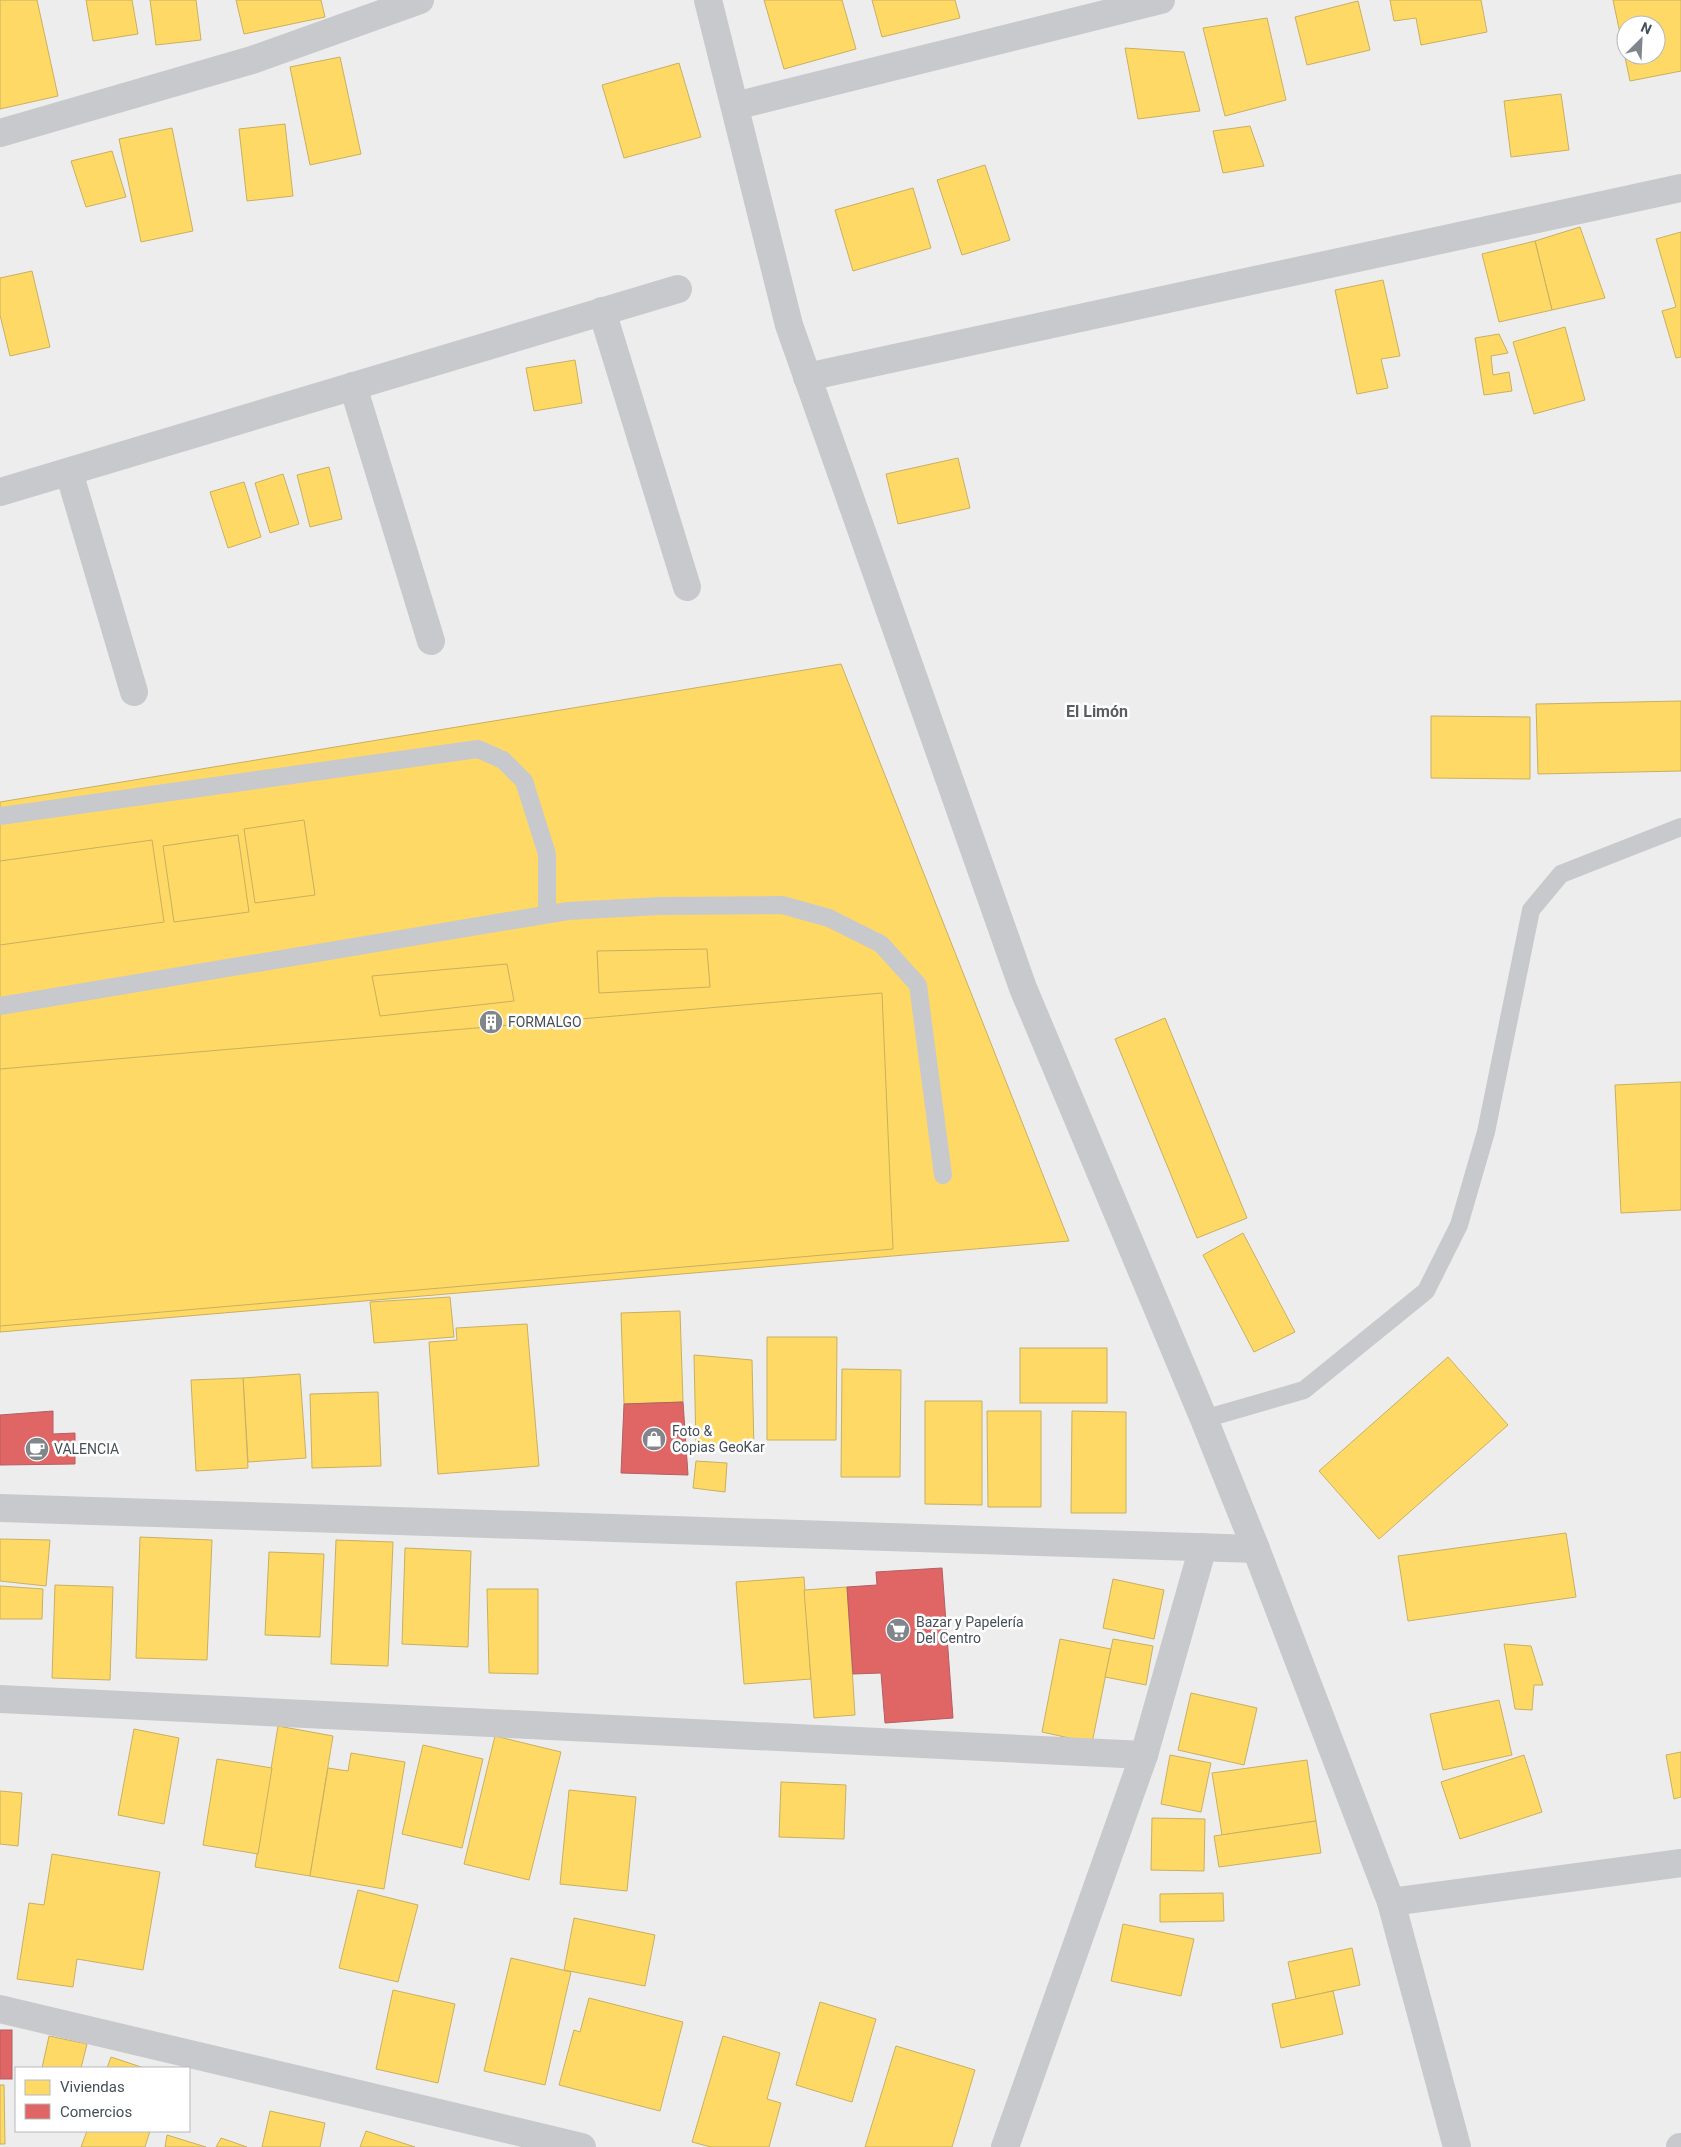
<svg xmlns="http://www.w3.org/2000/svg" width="1681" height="2147" font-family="Roboto,sans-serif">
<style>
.homes{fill:#ffd966;stroke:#c8b062;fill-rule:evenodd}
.shops{fill:#e06666;stroke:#b25f62}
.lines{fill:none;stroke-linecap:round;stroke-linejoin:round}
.service{stroke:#c8c9cc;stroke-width:18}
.minor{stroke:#c8c9cc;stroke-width:28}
.labels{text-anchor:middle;stroke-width:5;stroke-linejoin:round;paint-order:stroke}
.poi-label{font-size:14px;fill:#464f58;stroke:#fff;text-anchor:start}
.quarter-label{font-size:16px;font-weight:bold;fill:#5a5d61;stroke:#fff}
</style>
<rect width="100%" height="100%" fill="#eeeded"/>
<g class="homes">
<path d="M0 0H37L58 96 0 109Z"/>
<path d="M86 0H132L138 34 93 41Z"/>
<path d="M150 0H196L201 40 156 45Z"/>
<path d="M236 0H321L325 17 244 34Z"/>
<path d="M764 0H842L856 49 784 69Z"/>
<path d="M872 0H955L960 18 882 37Z"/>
<path d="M1390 0H1481L1487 32 1421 45 1416 18 1394 21Z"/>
<path d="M1613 0H1681V71L1630 81ZM1626 25H1656V55H1626Z"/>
<path d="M1358 1 1370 50 1307 65 1295 17Z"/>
<path d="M1267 18 1286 100 1225 116 1203 28Z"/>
<path d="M1125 48 1184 52 1200 111 1138 119Z"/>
<path d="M340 57 361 154 310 165 290 67Z"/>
<path d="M679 63 701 137 624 158 602 85Z"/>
<path d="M1561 94 1569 150 1511 157 1504 101Z"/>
<path d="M285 124 293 196 247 201 239 129Z"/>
<path d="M1250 126 1264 166 1223 173 1213 131Z"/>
<path d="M172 128 193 231 141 242 119 139Z"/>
<path d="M112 151 126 197 86 207 71 161Z"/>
<path d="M985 165 1010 240 962 255 937 180Z"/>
<path d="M913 188 931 248 853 271 835 210Z"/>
<path d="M1580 227 1605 298 1552 310 1535 241Z"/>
<path d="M1681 232V357L1676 358 1662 311 1676 307 1656 239Z"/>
<path d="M1535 241 1552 310 1499 322 1482 254Z"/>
<path d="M32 271 50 347 10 356 0 315V278Z"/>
<path d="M1383 280 1400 356 1381 359 1388 388 1357 394 1335 290Z"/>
<path d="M1565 327 1585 400 1534 414 1513 342Z"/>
<path d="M1499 334 1508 353 1491 356 1493 375 1509 372 1512 391 1484 395 1475 338Z"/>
<path d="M575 360 582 403 534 411 526 368Z"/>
<path d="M958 458 970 508 898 524 886 474Z"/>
<path d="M329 467 342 519 310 527 297 475Z"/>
<path d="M283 474 299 524 270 533 255 483Z"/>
<path d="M244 482 261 537 228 548 210 492Z"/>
<path d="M841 664 1069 1241 0 1332V802Z"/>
<path d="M1681 701V771L1538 774 1536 704Z"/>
<path d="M1431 716 1530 717V779L1431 778Z"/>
<path d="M304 820 315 895 255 903 244 829Z"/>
<path d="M238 835 249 912 174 922 163 846Z"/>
<path d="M152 840 164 922 0 945V861Z"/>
<path d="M707 949 710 987 599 993 597 951Z"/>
<path d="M507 964 514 1001 380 1016 372 976Z"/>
<path d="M882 993 893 1249 0 1326V1069Z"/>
<path d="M1165 1018 1247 1218 1197 1238 1115 1039Z"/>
<path d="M1681 1082V1210L1621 1213 1615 1085Z"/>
<path d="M1243 1233 1295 1332 1254 1352 1203 1255Z"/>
<path d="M450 1297 454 1337 374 1343 370 1302Z"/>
<path d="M680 1311 683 1402 624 1404 621 1313Z"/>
<path d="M527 1324 539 1466 438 1474 429 1342 457 1340 456 1328Z"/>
<path d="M767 1337H837L836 1440H767Z"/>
<rect x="1020" y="1348" width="87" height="55"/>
<path d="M694 1355 752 1360 754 1451 696 1446Z"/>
<path d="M1448 1357 1508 1425 1379 1539 1319 1471Z"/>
<path d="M842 1369 901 1370 900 1477H841Z"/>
<path d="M300 1374 306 1458 248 1462 243 1378Z"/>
<path d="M243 1378 248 1468 196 1471 191 1380Z"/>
<path d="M378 1392 381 1466 312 1468 310 1394Z"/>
<path d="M925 1401H982V1505L925 1504Z"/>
<path d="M987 1411H1041V1507H988Z"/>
<path d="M1072 1411 1126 1412V1513H1071Z"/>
<path d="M696 1461 727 1463 725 1492 693 1488Z"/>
<path d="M1566 1533 1576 1597 1408 1621 1398 1556Z"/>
<path d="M140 1537 212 1540 207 1660 136 1658Z"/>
<path d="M0 1539 50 1540 46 1586 0 1581Z"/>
<path d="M336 1540 393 1542 388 1666 331 1664Z"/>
<path d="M405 1548 471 1551 468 1647 402 1644Z"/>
<path d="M269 1552 324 1554 320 1637 265 1635Z"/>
<path d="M804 1577 811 1679 744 1684 736 1582Z"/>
<path d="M1113 1579 1164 1590 1154 1639 1103 1628Z"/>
<path d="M55 1585 113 1587 110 1680 52 1678Z"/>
<path d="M0 1586 43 1589 42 1619H0Z"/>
<path d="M847 1587 855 1715 814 1718 804 1590Z"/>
<path d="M487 1589H538V1674L489 1673Z"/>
<path d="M1060 1639 1111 1649 1092 1743 1042 1732Z"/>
<path d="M1113 1639 1153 1646 1146 1685 1105 1677Z"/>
<path d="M1504 1644 1531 1646 1543 1685H1534L1532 1710 1515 1709Z"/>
<path d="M1191 1693 1257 1708 1244 1765 1178 1750Z"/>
<path d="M1499 1700 1512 1755 1443 1770 1430 1714Z"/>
<path d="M278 1726 333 1736 310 1876 255 1867Z"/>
<path d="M134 1729 179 1738 164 1824 118 1815Z"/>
<path d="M495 1736 561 1752 529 1880 464 1864Z"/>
<path d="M423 1745 483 1759 462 1848 402 1834Z"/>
<path d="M1681 1752V1797L1674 1799 1666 1755Z"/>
<path d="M351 1753 405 1762 384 1889 310 1876 328 1768 348 1771Z"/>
<path d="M1170 1755 1211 1763 1201 1812 1161 1804Z"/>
<path d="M1524 1755 1542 1812 1460 1839 1441 1782Z"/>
<path d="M217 1759 272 1768 258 1854 203 1845Z"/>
<path d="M1307 1760 1316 1821 1222 1835 1212 1773Z"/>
<path d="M781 1782 846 1785 844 1839 779 1837Z"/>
<path d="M569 1790 636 1797 627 1891 560 1884Z"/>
<path d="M0 1791 22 1793 18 1846 0 1844Z"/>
<path d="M1152 1818 1205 1819 1204 1871 1151 1870Z"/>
<path d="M1316 1821 1321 1853 1219 1867 1214 1836Z"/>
<path d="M52 1854 160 1872 143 1970 77 1959 73 1987 17 1979 29 1903 44 1905Z"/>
<path d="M358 1890 418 1905 398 1982 339 1968Z"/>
<path d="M1223 1893 1224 1921 1160 1922V1894Z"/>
<path d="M574 1918 655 1935 645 1986 564 1970Z"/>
<path d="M1123 1924 1194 1939 1181 1996 1111 1981Z"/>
<path d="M1352 1948 1360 1985 1296 1999 1288 1962Z"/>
<path d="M511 1958 571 1972 545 2085 484 2071Z"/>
<path d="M393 1990 455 2004 438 2083 376 2069Z"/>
<path d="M1333 1991 1343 2034 1281 2048 1272 2004Z"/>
<path d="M589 1998 683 2022 660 2111 559 2085 574 2030 580 2032Z"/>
<path d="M820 2002 876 2019 852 2102 796 2085Z"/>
<path d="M49 2036 87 2044 81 2068H42Z"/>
<path d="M723 2036 780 2053 767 2099 781 2103 769 2147H711L692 2142Z"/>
<path d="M896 2046 975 2070 952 2147H865Z"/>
<path d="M111 2057 144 2068H107Z"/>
<path d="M0 2085H4L5 2144H0Z"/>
<path d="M270 2111 325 2123 320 2147H262Z"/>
<path d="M87 2131H150L145 2147H81Z"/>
<path d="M366 2131 415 2147H360Z"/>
<path d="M167 2135 206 2147H165Z"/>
<path d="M221 2138 247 2147H216Z"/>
</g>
<g class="shops">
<path d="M683 1402 688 1475 621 1473 624 1404Z"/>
<path d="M53 1411V1434L75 1433V1464L0 1465V1415Z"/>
<path d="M942 1568 953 1718 885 1723 881 1673 853 1674 847 1587 877 1585 876 1572Z"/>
<rect x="0" y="2030" width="12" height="49"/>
</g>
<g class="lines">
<g class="service">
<path d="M0 816 478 749 503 760 524 781 547 854V914"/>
<path d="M0 1006 568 911 659 906 782 905 829 918 881 944 918 985 943 1175"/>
<path d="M1204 1419 1304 1390 1426 1291 1459 1225 1486 1132 1531 910 1561 874 1681 827"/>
</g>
<g class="minor">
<path d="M708 0 789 325 1023 988 1204 1419 1256 1549 1391 1902 1457 2147"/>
<path d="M735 106 1161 0"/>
<path d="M0 133 252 60 420 0"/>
<path d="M602 311 687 587"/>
<path d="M807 377 1681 188"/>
<path d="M353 386 431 641"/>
<path d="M69 472 134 692"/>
<path d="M0 492 678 289"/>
<path d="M0 1508 1256 1549"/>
<path d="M0 1699 1144 1755"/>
<path d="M1391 1902 1681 1863"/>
<path d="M0 2009 582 2147"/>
<path d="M1005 2147 1144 1755 1203 1547"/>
<path d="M1680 2147H1681"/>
</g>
</g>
<defs>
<g id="building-disc" transform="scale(1.25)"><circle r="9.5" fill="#81868c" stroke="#fff"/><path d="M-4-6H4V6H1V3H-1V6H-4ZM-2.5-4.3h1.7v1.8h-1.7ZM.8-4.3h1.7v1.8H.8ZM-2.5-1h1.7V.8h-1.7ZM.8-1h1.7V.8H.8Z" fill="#fff"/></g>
<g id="shop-disc" transform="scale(1.25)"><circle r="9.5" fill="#81868c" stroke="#fff"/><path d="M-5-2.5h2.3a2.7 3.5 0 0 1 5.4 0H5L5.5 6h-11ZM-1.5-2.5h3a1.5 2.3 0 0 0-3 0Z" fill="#fff"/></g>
<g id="cafe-disc" transform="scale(1.25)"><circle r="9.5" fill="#81868c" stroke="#fff"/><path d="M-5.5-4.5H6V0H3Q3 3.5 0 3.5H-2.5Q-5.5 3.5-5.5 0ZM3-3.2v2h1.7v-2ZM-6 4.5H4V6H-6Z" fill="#fff"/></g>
<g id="supermarket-disc" transform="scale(1.25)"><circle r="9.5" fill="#81868c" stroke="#fff"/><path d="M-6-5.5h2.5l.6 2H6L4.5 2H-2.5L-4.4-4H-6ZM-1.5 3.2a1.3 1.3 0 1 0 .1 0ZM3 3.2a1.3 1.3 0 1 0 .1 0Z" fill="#fff"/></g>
</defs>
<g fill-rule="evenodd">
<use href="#building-disc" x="491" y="1022"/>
<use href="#shop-disc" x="654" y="1439"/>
<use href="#cafe-disc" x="37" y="1449"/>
<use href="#supermarket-disc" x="898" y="1630"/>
</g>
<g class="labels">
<g class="poi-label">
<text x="508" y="1027">FORMALGO</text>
<text x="672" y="1436">Foto &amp;<tspan x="672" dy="16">Copias GeoKar</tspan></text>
<text x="54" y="1454">VALENCIA</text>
<text x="916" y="1627">Bazar y Papelería<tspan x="916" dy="16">Del Centro</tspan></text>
</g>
<g class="quarter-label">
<text x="1097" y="717">El Limón</text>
</g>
</g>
<rect x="15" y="2067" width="175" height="65" fill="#ffffff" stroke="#b5b9bc"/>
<rect x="25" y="2080" width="25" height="15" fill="#ffd966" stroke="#b5b9bc"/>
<text x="60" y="2092" font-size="15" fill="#464f58">Viviendas</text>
<rect x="25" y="2104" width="25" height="15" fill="#e06666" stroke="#b5b9bc"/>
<text x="60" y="2117" font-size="15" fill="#464f58">Comercios</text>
<g transform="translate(1641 40) rotate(24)"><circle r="24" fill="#ffffff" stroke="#b5b9bc"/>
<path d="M0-4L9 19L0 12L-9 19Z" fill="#81868c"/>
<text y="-8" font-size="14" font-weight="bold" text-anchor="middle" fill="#464f58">N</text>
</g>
</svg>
